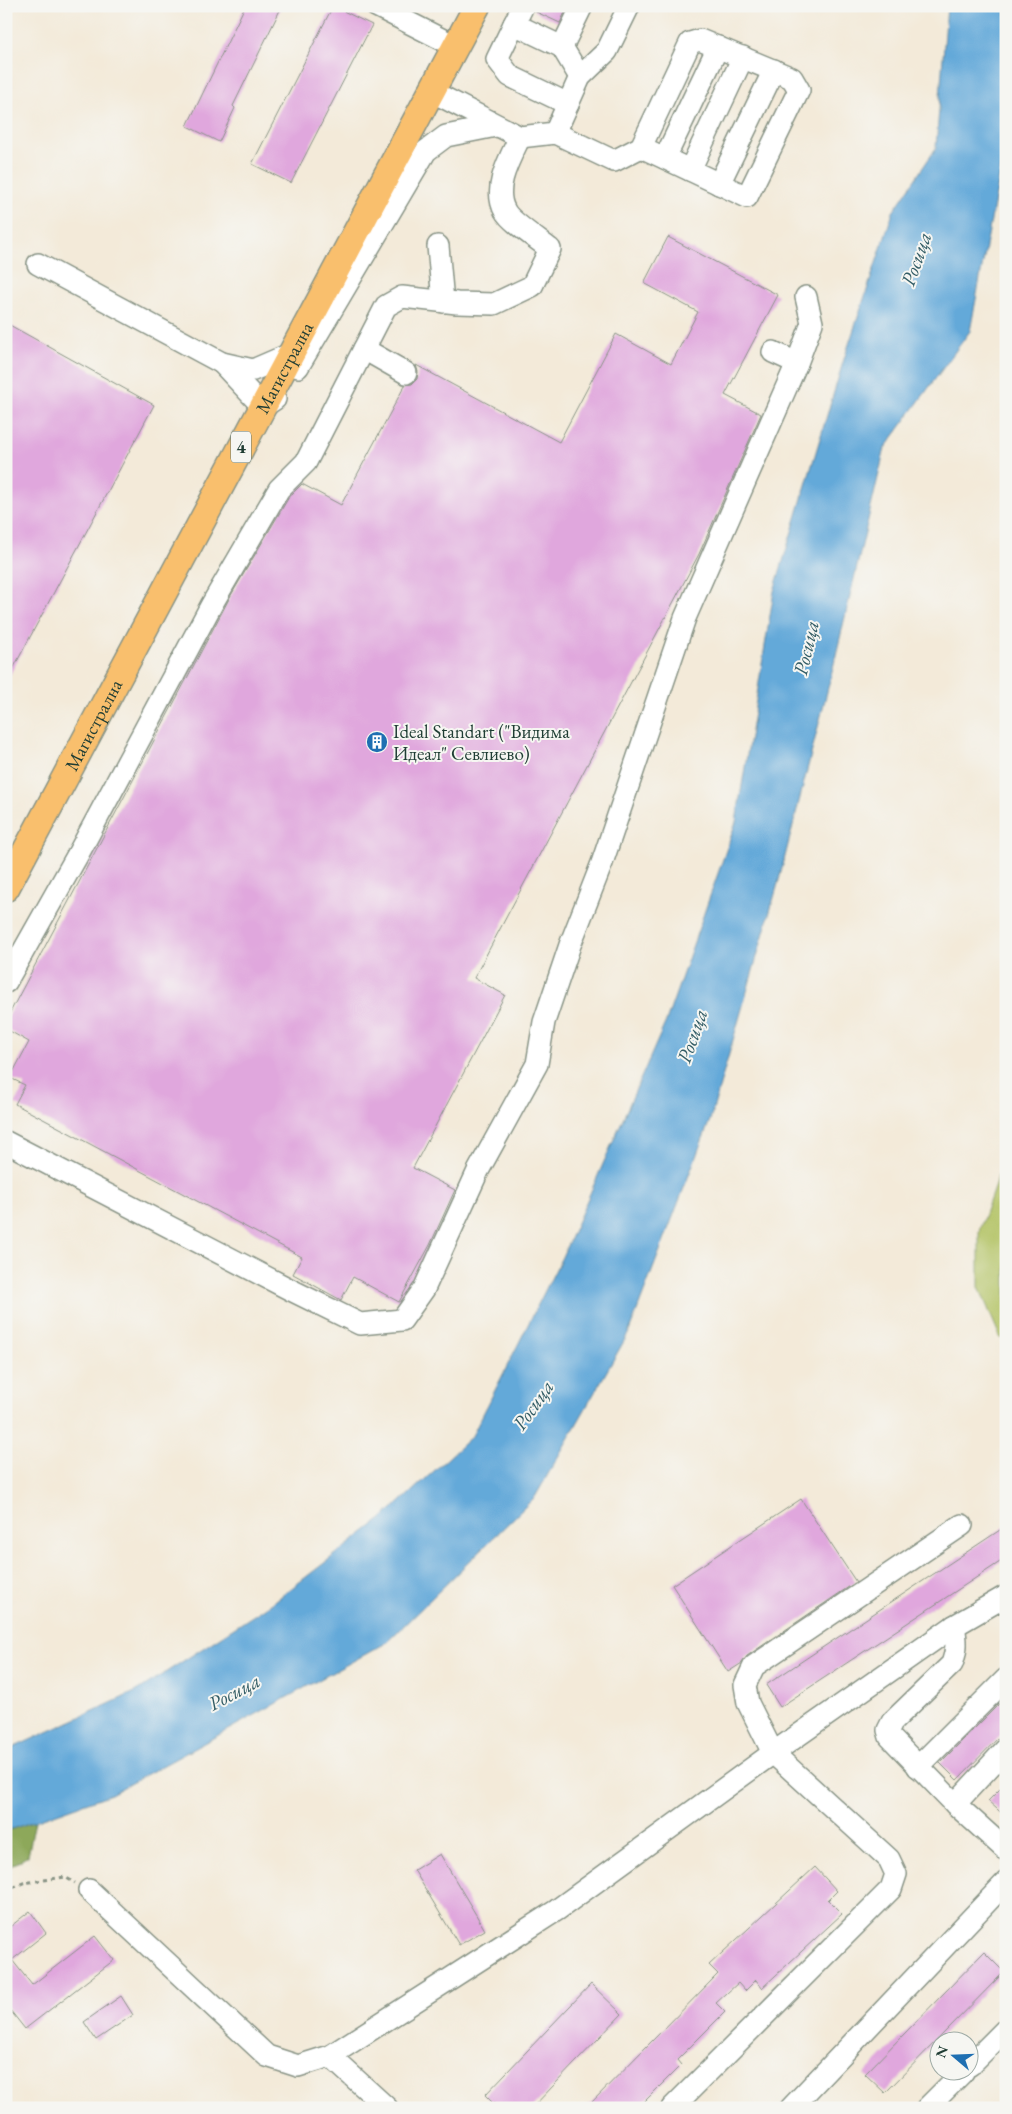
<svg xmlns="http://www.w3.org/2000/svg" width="1012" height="2114" font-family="'EB Garamond',serif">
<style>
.green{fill:#b2c264;stroke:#68804c}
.forest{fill:#8da85a;stroke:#567247}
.water{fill:#63a9d9;stroke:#417386}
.building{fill:#e0a7dd}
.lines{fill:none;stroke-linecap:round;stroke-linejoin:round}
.minor-casing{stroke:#899486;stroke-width:24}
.major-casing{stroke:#899486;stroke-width:29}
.path{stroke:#899486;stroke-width:3;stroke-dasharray:4 4;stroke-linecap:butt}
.minor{stroke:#fff;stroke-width:21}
.major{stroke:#f9bf6d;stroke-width:26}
.labels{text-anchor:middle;stroke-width:4;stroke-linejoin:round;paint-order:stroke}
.shield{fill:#f6f6f2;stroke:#60746d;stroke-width:1}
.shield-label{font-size:18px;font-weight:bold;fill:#1f3d34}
.street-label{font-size:19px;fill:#1f3d34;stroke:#f6f6f2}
.poi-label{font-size:19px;fill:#1f3d34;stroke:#f6f6f2;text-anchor:start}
.water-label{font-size:20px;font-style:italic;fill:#335d66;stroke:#f6f6f2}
</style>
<rect width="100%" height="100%" fill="#f6f6f2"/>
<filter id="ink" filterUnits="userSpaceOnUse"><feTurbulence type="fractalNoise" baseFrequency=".02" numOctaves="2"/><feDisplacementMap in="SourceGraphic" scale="10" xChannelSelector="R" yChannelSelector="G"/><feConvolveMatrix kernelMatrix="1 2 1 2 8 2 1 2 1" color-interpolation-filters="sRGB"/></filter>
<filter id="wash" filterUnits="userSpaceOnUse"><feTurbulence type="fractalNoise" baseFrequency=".0096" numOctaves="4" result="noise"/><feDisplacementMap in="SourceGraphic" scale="20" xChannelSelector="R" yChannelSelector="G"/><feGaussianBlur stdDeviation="1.12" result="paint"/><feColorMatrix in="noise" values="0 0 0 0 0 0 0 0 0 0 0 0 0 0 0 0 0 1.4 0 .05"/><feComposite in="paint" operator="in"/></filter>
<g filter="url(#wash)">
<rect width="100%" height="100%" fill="#f3ead9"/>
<path class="green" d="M1006 1159V1343L1000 1337 979 1287V1231L1003 1162Z"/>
<path class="forest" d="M35 1821 28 1856 6 1869V1831Z"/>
<path class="water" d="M947 6H1006V141L970 331 885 448 831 676 779 880 710 1120 628 1334 535 1497 386 1643 111 1794 6 1831V1751L137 1691 271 1604 384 1517 472 1436 562 1257 667 1019 736 822 774 591 844 359 893 212 936 148Z"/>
<g id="blocks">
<g class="building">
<path d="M245 6H282L233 106 235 108 219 142 187 126Z"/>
<path d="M333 6 372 25 291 183 252 164Z"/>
<path d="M535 6H568L560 23 534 11Z"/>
<path d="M668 237 778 295 725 395 761 414 699 554 474 978 505 995 413 1168 455 1190 430 1245 399 1302 353 1277 341 1300 293 1274 302 1257 15 1104 25 1085 10 1078 29 1042 6 1029V1020L230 597 289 497 302 484 341 505 405 385 412 384 417 379 418 372 416 365 559 442 616 334 671 364 698 312 644 283Z"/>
<path d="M6 323 154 405 6 682Z"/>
<path d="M801 1499 856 1582 747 1656 742 1663 728 1672 672 1585Z"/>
<path d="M1006 1526V1558L780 1707 766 1685Z"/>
<path d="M1006 1697V1730L957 1780 940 1763Z"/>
<path d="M1006 1783V1817L988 1801Z"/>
<path d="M440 1854 485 1930 459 1945 414 1870Z"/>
<path d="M815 1867 837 1891 828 1900 842 1914 762 1988 756 1980 745 1991 738 1983 716 2003 725 2012 677 2060 681 2065 638 2108H586L718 1974 709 1965Z"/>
<path d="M30 1911 46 1933 12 1960 32 1985 95 1936 114 1960 25 2029 6 2005V1930Z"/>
<path d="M984 1952 1004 1972 885 2093 865 2074Z"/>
<path d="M591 1984 622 2014 532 2108H498L485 2095Z"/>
<path d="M121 1996 133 2015 96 2040 84 2022Z"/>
</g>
</g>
</g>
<g filter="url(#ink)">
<use href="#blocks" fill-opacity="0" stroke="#899486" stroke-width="1"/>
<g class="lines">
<g class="minor-casing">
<g id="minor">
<path d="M376 6 455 46"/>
<path d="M514 24 523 6"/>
<path d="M562 47 582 6"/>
<path d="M431 91 520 137 555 133 614 161 641 147 690 43 700 40 792 78 799 90 747 197 641 147"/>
<path d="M568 104 510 76 497 59 514 24 562 47 580 77"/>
<path d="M555 133 580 77 607 51 629 6"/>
<path d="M665 158 718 47"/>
<path d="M690 170 743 57"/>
<path d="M719 184 774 70"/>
<path d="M438 246 443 302"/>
<path d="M38 264 222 363 253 370 290 354"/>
<path d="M364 349 406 373"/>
<path d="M773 352 797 363"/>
<path d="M222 363 263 407 275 399"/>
<path d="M298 367 426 151 446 136 496 126"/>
<path d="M6 982 77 856 212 604 279 489 306 462 386 306 402 297 457 303 494 304 532 286 550 249C540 241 510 221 505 211 492 188 510 158 520 137"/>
<path d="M6 1142 291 1290 360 1324 402 1320 424 1289 478 1171 537 1064 544 1022 570 945 602 863 685 618 797 363 812 323 806 297"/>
<path d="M954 1626C957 1641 957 1650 952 1664L892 1722 888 1730 890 1737 955 1804 1006 1850"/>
<path d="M918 1767 1006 1679"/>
<path d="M955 1804 1006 1749"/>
<path d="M89 1890 267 2056 298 2066 330 2056 387 2108"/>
<path d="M330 2056 557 1910 773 1753 954 1626 1006 1596"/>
<path d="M970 2065 1006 2029"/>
<path d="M672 2108 891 1889 896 1874 889 1859 773 1753 748 1703 745 1685 754 1666 962 1525"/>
<path d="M791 2108 1006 1882"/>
<path d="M927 2108 963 2072"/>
</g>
</g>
<g class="major-casing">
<g id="major">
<path id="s1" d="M6 888 477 6"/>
</g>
</g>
<path class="path" d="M6 1891 23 1883 65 1877 75 1883"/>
<use href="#minor" class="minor"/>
<use href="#major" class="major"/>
</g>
</g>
<defs>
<g id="building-disc" transform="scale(1.125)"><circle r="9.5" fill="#1f6fb2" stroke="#f6f6f2"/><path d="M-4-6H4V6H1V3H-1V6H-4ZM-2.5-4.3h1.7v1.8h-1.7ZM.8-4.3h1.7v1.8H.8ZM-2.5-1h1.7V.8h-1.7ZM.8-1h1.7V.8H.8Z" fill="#fff"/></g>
</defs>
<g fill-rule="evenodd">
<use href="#building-disc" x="377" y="742"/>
</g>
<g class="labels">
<rect class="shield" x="231" y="431.5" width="20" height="31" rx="4"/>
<g class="shield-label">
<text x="241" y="453">4</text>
</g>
<g class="street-label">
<text dy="7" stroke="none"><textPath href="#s1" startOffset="590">Магистрална</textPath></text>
<text dy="7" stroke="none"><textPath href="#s1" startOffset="185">Магистрална</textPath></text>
</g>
<g class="poi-label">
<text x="393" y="738">Ideal Standart ("Видима<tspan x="393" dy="22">Идеал" Севлиево)</tspan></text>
</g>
<g class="water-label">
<text transform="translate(916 259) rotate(-71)" y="7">Росица</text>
<text transform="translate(806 648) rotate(-77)" y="7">Росица</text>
<text transform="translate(692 1036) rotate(-71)" y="7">Росица</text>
<text transform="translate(533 1405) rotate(-55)" y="7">Росица</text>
<text transform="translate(234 1692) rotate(-28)" y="7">Росица</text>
</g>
</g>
<rect width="1012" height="2114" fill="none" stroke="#f6f6f2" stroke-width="25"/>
<g transform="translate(954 2056) rotate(289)"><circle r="24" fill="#f6f6f2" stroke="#a0aca6"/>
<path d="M0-4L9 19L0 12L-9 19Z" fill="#1f6fb2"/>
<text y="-8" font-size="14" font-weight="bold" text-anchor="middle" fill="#1f3d34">N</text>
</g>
</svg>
